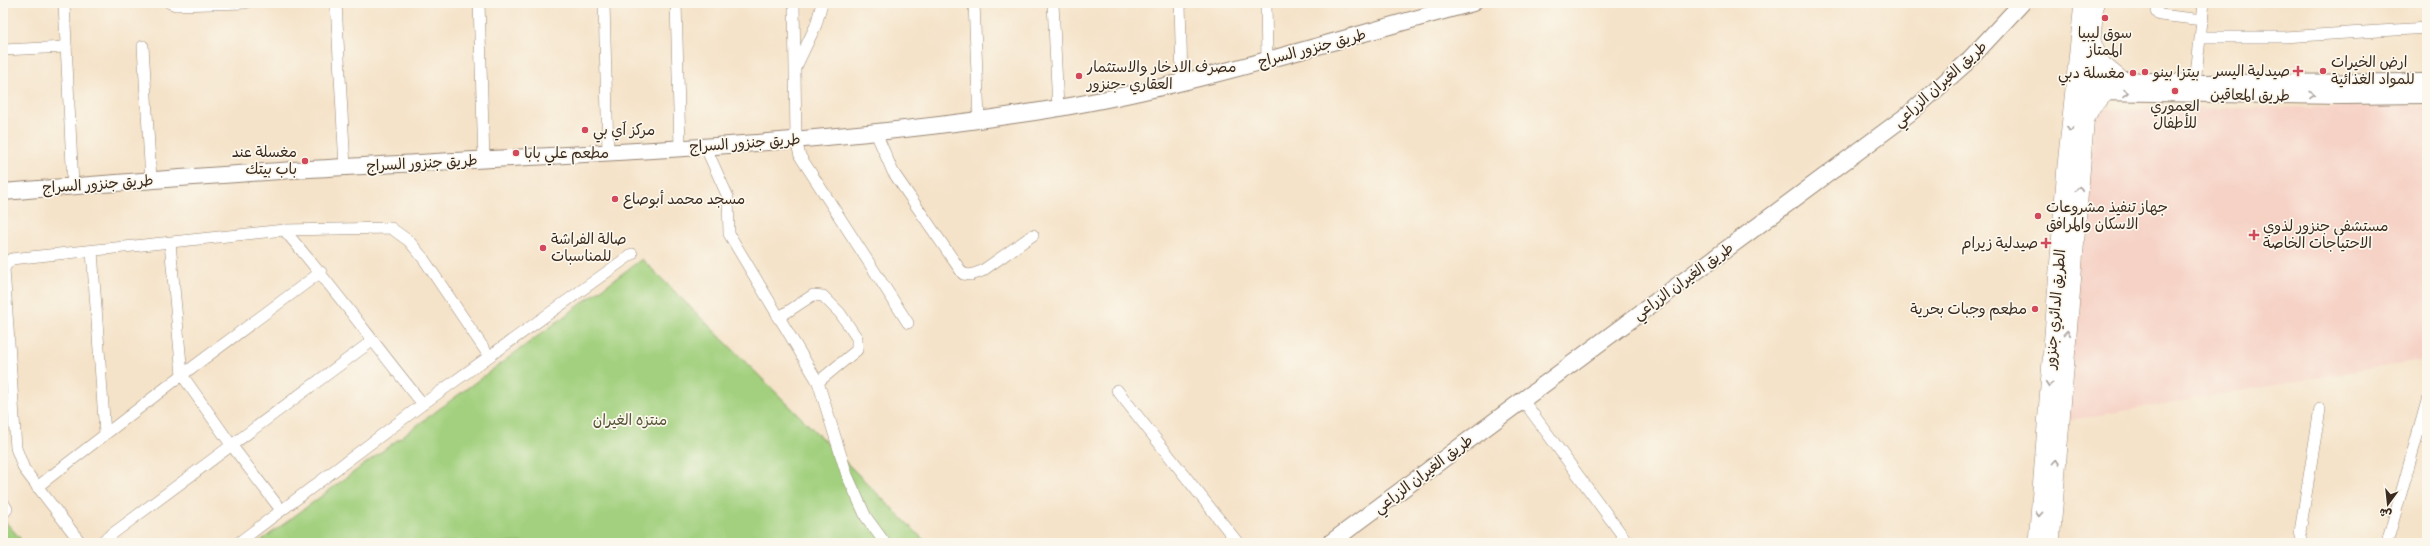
<svg xmlns="http://www.w3.org/2000/svg" width="2430" height="546" font-family="Dekko,'Playpen Sans Arabic',sans-serif">
<style>
.built{fill:#f6d1c5}
.green{fill:#a2d07e;stroke:#6e7d4e}
.lines{fill:none;stroke-linecap:round;stroke-linejoin:round}
.street-casing{stroke:#988674;stroke-width:12}
.secondary-casing{stroke:#988674;stroke-width:18}
.primary-casing{stroke:#988674;stroke-width:18}
.street{stroke:#fff;stroke-width:11}
.secondary{stroke:#fff;stroke-width:16}
.primary{stroke:#fff;stroke-width:17}
.oneway{stroke:#a79f9a}
.poi-dot{fill:#d1495b;stroke:#fbf7ec;stroke-width:1.5}
.labels{text-anchor:middle;stroke-width:3.5;stroke-linejoin:round;paint-order:stroke}
.poi-label{font-size:15px;fill:#3b2a1e;stroke:#fbf7ec;text-anchor:start}
.street-label{font-size:15px;fill:#3b2a1e;stroke:#fbf7ec}
.park-label{font-size:15px;fill:#555436;stroke:#fbf7ec}
</style>
<rect width="100%" height="100%" fill="#fbf7ec"/>
<filter id="ink" filterUnits="userSpaceOnUse"><feTurbulence type="fractalNoise" baseFrequency=".025" numOctaves="2"/><feDisplacementMap in="SourceGraphic" scale="8" xChannelSelector="R" yChannelSelector="G"/><feConvolveMatrix kernelMatrix="1 2 1 2 8 2 1 2 1" color-interpolation-filters="sRGB"/></filter>
<filter id="wash" filterUnits="userSpaceOnUse"><feTurbulence type="fractalNoise" baseFrequency=".012" numOctaves="4" result="noise"/><feDisplacementMap in="SourceGraphic" scale="16" xChannelSelector="R" yChannelSelector="G"/><feGaussianBlur stdDeviation="0.9" result="paint"/><feColorMatrix in="noise" values="0 0 0 0 0 0 0 0 0 0 0 0 0 0 0 0 0 1.4 0 .05"/><feComposite in="paint" operator="in"/></filter>
<g filter="url(#wash)">
<rect width="100%" height="100%" fill="#f5e3c9"/>
<path class="built" d="M2427 106V359L2059 422 2096 110Z"/>
<g class="green">
<path d="M642 259 927 543H258Z"/>
<path d="M3 519 24 543H3Z"/>
</g>
</g>
<g filter="url(#ink)">
<g class="lines">
<g class="street-casing">
<g id="street">
<path d="M64 3 73 186"/>
<path d="M170 3 176 5 246 3"/>
<path d="M336 3 345 167"/>
<path d="M479 3 484 160"/>
<path d="M604 3 608 152"/>
<path d="M676 3 680 147"/>
<path d="M794 3 796 140 800 156 908 323"/>
<path d="M974 3 979 120"/>
<path d="M1053 3 1058 108"/>
<path d="M1180 3 1182 81"/>
<path d="M1266 3 1267 61"/>
<path d="M2156 3V11L2160 15 2203 20"/>
<path d="M2202 37H2284L2427 28"/>
<path d="M143 46 151 180"/>
<path d="M3 50 66 47"/>
<path d="M797 65 816 25 822 3"/>
<path d="M2195 83 2204 3"/>
<path d="M876 133 893 172 963 274 971 275 982 271 1033 235"/>
<path d="M705 146 728 197 729 234 818 382 847 475 866 517 885 543"/>
<path d="M284 230C333 286 376 347 423 404"/>
<path d="M170 243 182 375 232 446 281 510"/>
<path d="M92 251 105 434"/>
<path d="M778 318 813 295 823 296 840 313 857 338V350L818 382"/>
<path d="M1117 390 1238 543"/>
<path d="M1522 399 1628 543"/>
<path d="M37 487 182 375 321 272"/>
<path d="M3 502 7 509 3 514"/>
<path d="M81 543 24 469 16 448 4 268 11 259 284 230 391 228 409 241 423 258 489 356"/>
<path d="M100 543 372 341"/>
<path d="M238 543 423 404 632 254"/>
<path d="M2303 543 2300 532 2320 409"/>
<path d="M2387 543 2427 401"/>
</g>
</g>
<g class="secondary-casing">
<g id="secondary">
<path d="M2077 78 2195 83 2427 82"/>
<path d="M2094 92 2343 96 2427 95"/>
<path d="M3 192C117 183 232 173 346 167 582 153 819 147 1053 109 1196 85 1334 40 1473 3"/>
<path d="M1330 543 1910 113 1966 63 2022 3"/>
</g>
</g>
<g class="primary-casing">
<g id="primary">
<path d="M2092 42 2102 64 2123 81"/>
<path d="M2086 118 2093 105 2107 92"/>
<path d="M2037 543 2066 166 2083 3"/>
<path d="M2051 543 2095 3"/>
</g>
</g>
<use href="#street" class="street"/>
<use href="#secondary" class="secondary"/>
<use href="#primary" class="primary"/>
</g>
<defs><path id="oneway-chevron" d="M-2-3.5L2.5 0L-2 3.5" fill="none" stroke-width="1.6" stroke-linecap="round" stroke-linejoin="round"/></defs>
<g class="oneway">
<use href="#oneway-chevron" transform="translate(2126 93) rotate(1)"/>
<use href="#oneway-chevron" transform="translate(2312 95) rotate(1)"/>
<use href="#oneway-chevron" transform="translate(2070 129) rotate(95)"/>
<use href="#oneway-chevron" transform="translate(2079 189) rotate(-85)"/>
<use href="#oneway-chevron" transform="translate(2067 333) rotate(-85)"/>
<use href="#oneway-chevron" transform="translate(2049 384) rotate(95)"/>
<use href="#oneway-chevron" transform="translate(2056 462) rotate(-86)"/>
<use href="#oneway-chevron" transform="translate(2039 514) rotate(94)"/>
</g>
</g>
<g class="poi-dot">
<circle cx="2105" cy="18" r="4"/>
<path d="M2296 65h4v4h4v4h-4v4h-4v-4h-4v-4h4z"/>
<circle cx="2323" cy="71" r="4"/>
<circle cx="2145" cy="72" r="4"/>
<circle cx="2133" cy="73" r="4"/>
<circle cx="1079" cy="76" r="4"/>
<circle cx="2175" cy="91" r="4"/>
<circle cx="585" cy="130" r="4"/>
<circle cx="516" cy="153" r="4"/>
<circle cx="305" cy="161" r="4"/>
<circle cx="615" cy="199" r="4"/>
<circle cx="2038" cy="216" r="4"/>
<path d="M2252 229h4v4h4v4h-4v4h-4v-4h-4v-4h4z"/>
<path d="M2044 237h4v4h4v4h-4v4h-4v-4h-4v-4h4z"/>
<circle cx="543" cy="248" r="4"/>
<circle cx="2035" cy="309" r="4"/>
</g>
<g class="labels">
<g class="poi-label">
<text x="2105" y="38" text-anchor="middle">سوق ليبيا<tspan x="2105" dy="17">الممتاز</tspan></text>
<text x="2331" y="67">ارض الخيرات<tspan x="2331" dy="17">للمواد الغذائية</tspan></text>
<text x="1087" y="72">مصرف الادخار والاستثمار<tspan x="1087" dy="17">العقاري -جنزور</tspan></text>
<text x="2290" y="76" text-anchor="end">صيدلية اليسر</text>
<text x="2153" y="77">بيتزا بينو</text>
<text x="2125" y="78" text-anchor="end">مغسلة دبي</text>
<text x="2175" y="111" text-anchor="middle">العموري<tspan x="2175" dy="17">للأطفال</tspan></text>
<text x="593" y="135">مركز اَي بي</text>
<text x="297" y="157" text-anchor="end">مغسلة عند<tspan x="297" dy="17">باب بيتك</tspan></text>
<text x="524" y="158">مطعم علي بابا</text>
<text x="623" y="204">مسجد محمد أبوصاع</text>
<text x="2046" y="212">جهاز تنفيذ مشروعات<tspan x="2046" dy="17">الاسكان والمرافق</tspan></text>
<text x="2263" y="231">مستشفي جنزور لذوي<tspan x="2263" dy="17">الاحتياجات الخاصة</tspan></text>
<text x="551" y="244">صالة الفراشة<tspan x="551" dy="17">للمناسبات</tspan></text>
<text x="2038" y="248" text-anchor="end">صيدلية زيرام</text>
<text x="2027" y="314" text-anchor="end">مطعم وجبات بحرية</text>
</g>
<g class="street-label">
<text transform="translate(1312 48) rotate(-15)" y="5">طريق جنزور السراج</text>
<text transform="translate(1940 84) rotate(-42)" y="5">طريق الغيران الزراعي</text>
<text transform="translate(2250 95) rotate(1)" y="5">طريق المعاقين</text>
<text transform="translate(745 143) rotate(-4)" y="5">طريق جنزور السراج</text>
<text transform="translate(422 163) rotate(-3)" y="5">طريق جنزور السراج</text>
<text transform="translate(98 184) rotate(-4)" y="5">طريق جنزور السراج</text>
<text transform="translate(1683 281) rotate(-36)" y="5">طريق الغيران الزراعي</text>
<text transform="translate(2055 309) rotate(-85)" y="5">الطريق الدائري جنزور</text>
<text transform="translate(1423 474) rotate(-37)" y="5">طريق الغيران الزراعي</text>
</g>
<g class="park-label">
<text x="630" y="425">منتزه الغيران</text>
</g>
</g>
<rect width="2430" height="546" fill="none" stroke="#fbf7ec" stroke-width="16"/>
<g transform="translate(2388 504) rotate(195)" stroke="#fbf7ec" stroke-width="3" paint-order="stroke">
<path d="M0-3L7 15L0 10L-7 15Z" fill="#3b2a1e"/>
<text y="-6" font-size="11" font-weight="bold" text-anchor="middle" fill="#3b2a1e">ش</text>
</g>
</svg>
